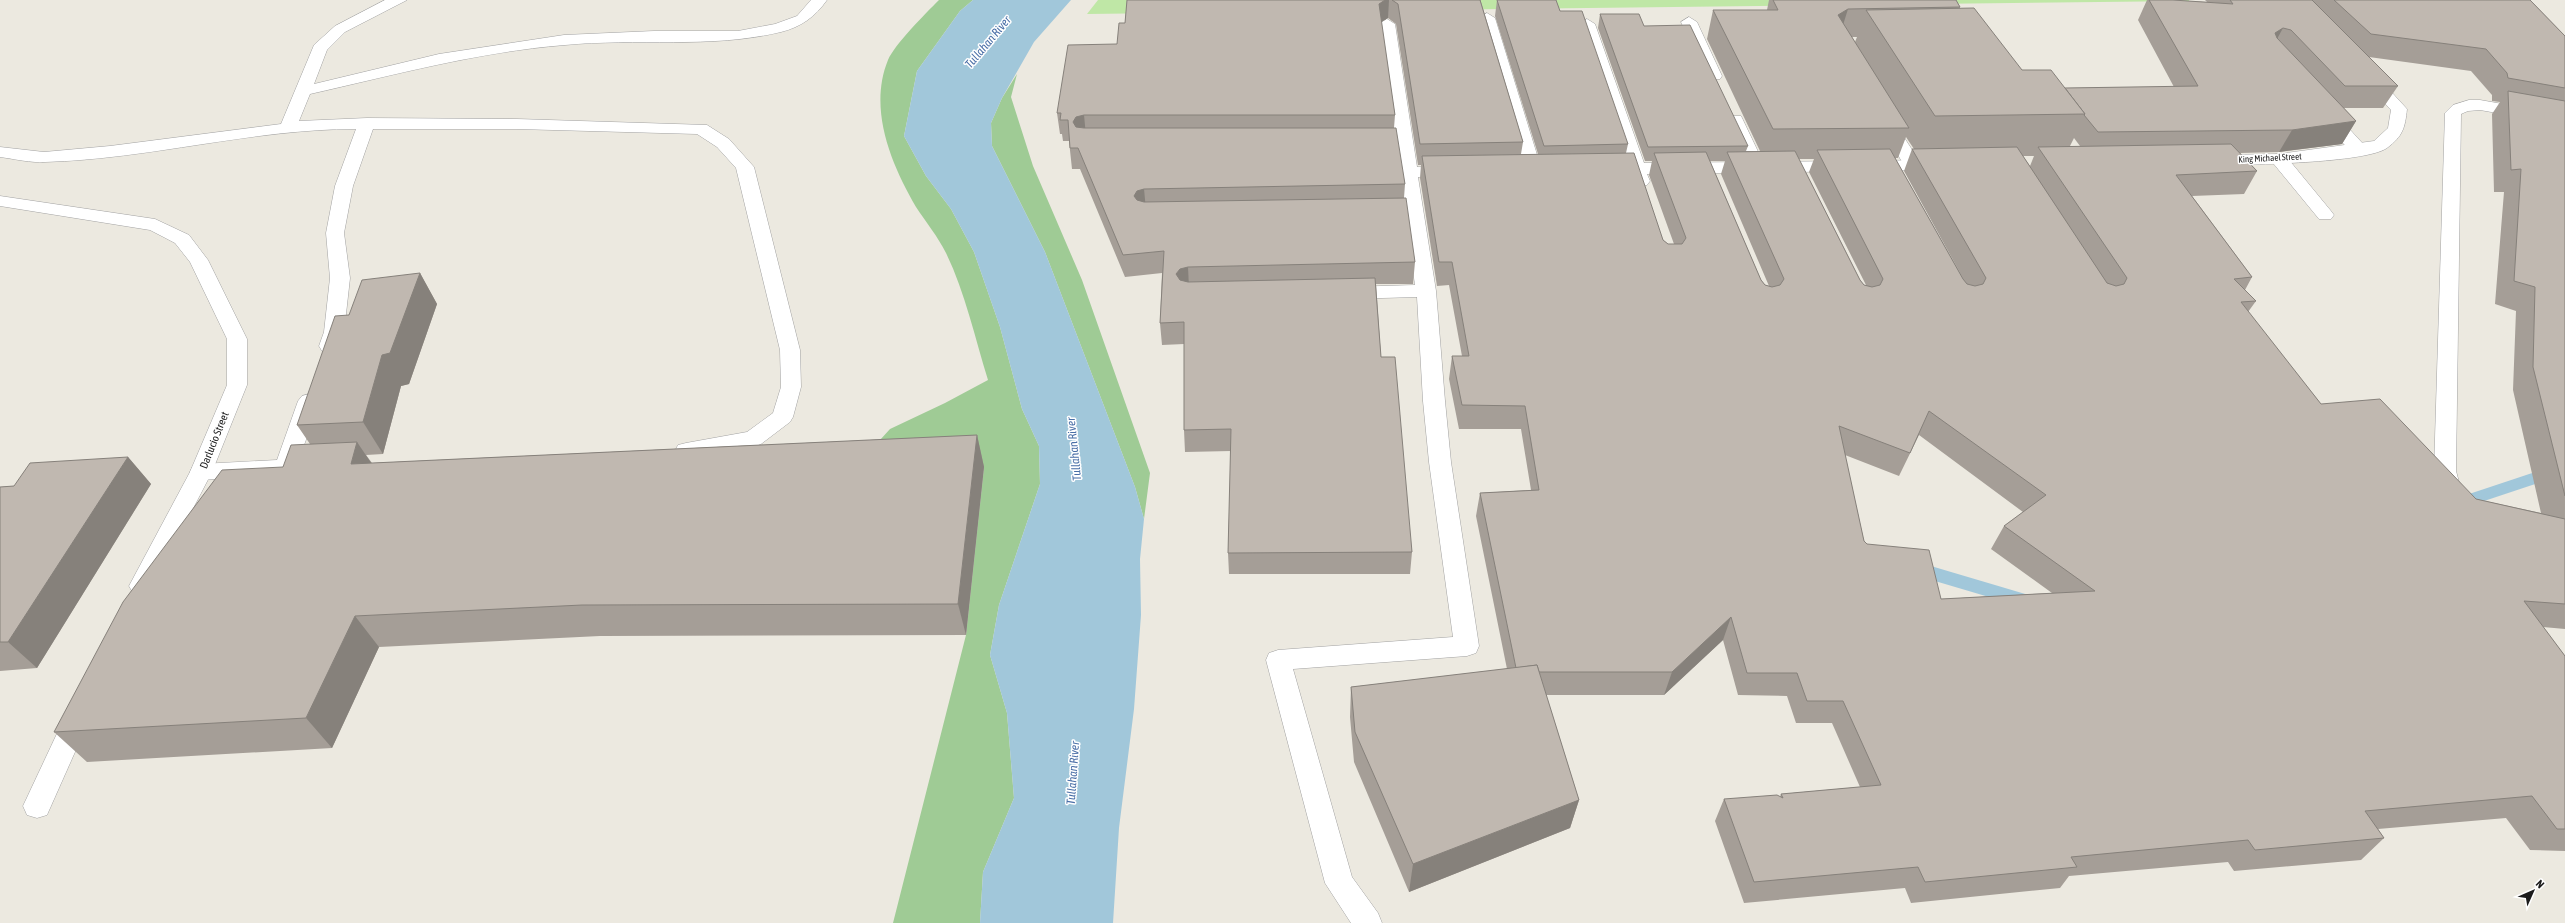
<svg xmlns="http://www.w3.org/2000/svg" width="2565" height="923" font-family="'Asap Condensed',sans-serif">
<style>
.grass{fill:#bfe7a6}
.forest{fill:#9fcb95}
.water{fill:#a1c7da}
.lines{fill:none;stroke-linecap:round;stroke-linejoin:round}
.stream{fill:#a1c7da;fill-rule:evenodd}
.service-casing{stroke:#a2a2a2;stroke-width:1}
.minor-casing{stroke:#a2a2a2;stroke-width:1}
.service{fill:#fff;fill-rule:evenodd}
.minor{fill:#fff;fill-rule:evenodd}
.wall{fill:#a59e97;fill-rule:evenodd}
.shaded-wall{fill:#86817b}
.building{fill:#c0b8b0;stroke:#86817b;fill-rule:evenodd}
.labels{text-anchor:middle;stroke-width:3;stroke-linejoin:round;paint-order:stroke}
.far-street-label{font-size:9px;fill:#1b1b1b;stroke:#fff}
.street-label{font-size:11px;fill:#1b1b1b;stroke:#fff}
.water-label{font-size:12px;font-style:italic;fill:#4a6fa7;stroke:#fff}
</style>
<rect width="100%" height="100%" fill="#ece9e0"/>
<path class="grass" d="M1098 0H2189V1L1087 14Z"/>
<g class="forest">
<path d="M939 0H973L960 11 917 71 904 136 926 176 951 209 974 252 1000 327 1022 409 1039 446 1040 484 999 605 990 655 1007 713 1014 798 983 872 980 923H893L966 635 984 467 870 451 890 429 945 403 988 380C975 338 965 292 946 253 938 237 926 222 916 207 891 164 868 109 888 60 895 44 925 14 939 0Z"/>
<path d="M1017 74 1011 97 1033 166 1082 280 1150 473 1144 519 1135 487 1045 252 992 146 991 123 1002 98Z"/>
</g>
<path class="water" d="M973 0H1071L1034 42 1002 98 991 123 992 146 1045 252 1135 487 1144 519 1140 559 1141 615 1134 709 1119 828 1113 923H980L983 872 1014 798 1007 713 990 655 999 605 1040 484 1039 446 1022 409 1000 327 974 252 951 209 926 176 904 136 917 71 960 11Z"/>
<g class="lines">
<g class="stream">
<path d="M2565 462V474L2454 511 2448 509 2446 505 2448 501Z"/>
<path d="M1914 561 2032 596 2035 601 2032 606 2026 608 1908 573 1905 568 1908 563Z"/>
</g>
<g class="service-casing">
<g id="service">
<path d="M385 0H407L345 32 327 50 314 84 439 54 564 35 654 31H738L775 24 797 16 811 0H827C815 17 801 27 781 32 711 49 636 38 565 45 478 52 394 75 310 94L299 121 367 118 517 119 707 125 729 139 754 167 800 350 801 387 793 417 790 422 761 444 753 447 686 459 678 457 675 451 678 445 686 443 747 432 773 413 781 387 780 350 736 168 717 147 697 134 517 129H373L353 186 344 233 350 278 344 332 336 351 329 353 322 351 319 346 324 332 330 278 326 233 335 186 356 129C252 129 150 159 45 162 31 163 15 159 0 157V147L44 152 110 146 281 124 314 45 335 26Z"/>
<path d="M2469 100H2480L2565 115V125L2480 110 2468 111 2461 114 2456 471 2459 482 2467 494 2464 500C2444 506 2438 487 2434 471L2445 113 2453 105Z"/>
<path d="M2326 109 2332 110 2365 146 2368 150 2365 154H2353L2320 118 2318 114 2320 110Z"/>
<path d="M1886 117 1892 118 1894 122 1922 165 1919 169H1907L1904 165 1878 122 1880 118Z"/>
<path d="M2279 154 2285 155 2331 211 2334 215 2331 219H2319L2273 163 2270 159 2273 155Z"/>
<path d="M309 394 316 396 320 401 299 459 320 460 323 466 320 472 201 480 193 478 190 472 193 466 201 464 277 460 298 401 302 396Z"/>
<path d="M1434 394 1441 396 1445 401 1451 462 1479 646 1476 653 1467 656 1293 669 1352 877 1378 913 1382 923H1351L1325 883 1266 660 1269 653 1278 650 1453 637 1429 462 1423 401 1427 396Z"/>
</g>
</g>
<g class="minor-casing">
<g id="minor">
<path d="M1487 13 1495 18 1542 171 1539 175H1527L1524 171 1479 18Z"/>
<path d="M1689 17 1697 22 1722 76 1720 79H1708L1706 76 1681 22Z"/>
<path d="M1387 19 1395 24 1417 167 1457 168 1460 172 1457 176 1418 177 1436 291 1445 401 1441 406 1434 408 1427 406 1423 401 1417 297 1347 299 1340 297 1337 293 1340 289 1347 287 1415 285 1379 24Z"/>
<path d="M1587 19 1595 24 1644 163 1746 162 1727 120 1729 116H1741L1743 120 1763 162 1937 160 1943 161 1946 165 1943 169 1937 170 1647 174 1650 181 1647 185H1635L1630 174 1603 173 1600 169 1603 165 1626 164 1579 24Z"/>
<path d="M2368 71 2374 73 2407 109C2405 128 2403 136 2387 148 2366 163 2247 165 2217 165L2211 164 2208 160 2211 156 2217 155 2279 154 2374 141 2388 128 2391 110 2360 76Z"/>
<path d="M0 196 155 219 189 235 208 260 247 339V385L212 472 149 593 141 595 133 593 129 586 190 472 227 385V339L190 262 175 243 150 230 0 206Z"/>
<path d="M78 705 87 708 91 716 47 815 37 818 27 815 23 806 69 708Z"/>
</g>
</g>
<use href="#service" class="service"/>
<use href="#minor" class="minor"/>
</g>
<g class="wall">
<path d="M1127 0H1481V2L1523 142 1521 154H1538L1495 16 1497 0H1556L1560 11 1628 144 1626 153 1663 240 1668 244H1674L1649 175 1652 161H1645L1598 28 1600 14 1644 26 1748 146 1746 151H1760L1707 39 1713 10H1767L1769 0H1956L1960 7V8L2022 70 2065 88 2174 87 2138 20 2147 0H2173L2207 2 2205 0H2530L2565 36V629L2543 627 2565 656V851L2530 850 2506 818 2378 829 2384 838 2361 860 2234 871 2228 862 2069 876 2060 888 1911 903 1905 888 1744 903 1715 821 1724 799 1780 797 1781 794 1860 787 1832 723H1796L1787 696 1738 695 1723 640 1664 695H1546L1579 800 1570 828 1409 892 1354 762 1350 717 1351 687 1507 669 1476 516 1480 493 1531 490 1521 429H1459L1449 379 1452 356H1462L1449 285 1437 286 1420 178 1421 165H1418L1396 24 1388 18 1381 22 1395 115 1394 128 1405 184 1404 198 1415 262 1413 284H1376L1381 357 1412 552 1410 574H1229L1228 553 1231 451 1185 452 1184 430V344L1162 345 1160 323 1162 273 1125 277 1080 169H1072L1069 141H1063L1062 134H1060L1057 113 1117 44 1125 23ZM1852 37H1857L1855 42ZM2369 57 2471 71 2492 95V101L2500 102 2492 114 2494 192H2504L2495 304 2516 311 2513 390 2541 513 2476 499 2321 404 2248 312 2256 301 2245 290 2252 277 2192 196 2244 194 2257 171 2240 153 2279 152 2342 144 2356 121 2344 108H2383L2398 86ZM1906 137 1914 149H1912L1904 171 1964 280 1895 158H1898ZM2074 138 2080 146H2070ZM2023 156H2034L2030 166ZM1799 159H1814L1809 172 1866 285H1864L1860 280ZM1710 161H1725L1721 174 1769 286 1765 285 1761 280ZM1919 435 2023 512 2004 526 1991 549 2052 593 1941 599 1867 544 1864 541 1845 455 1899 476Z"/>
<path d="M420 273 437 304 409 384 401 386 383 454 366 455 372 463 977 435 984 467 966 635 600 636 379 647 332 748 87 762 54 732 283 467 310 444 297 425 349 315Z"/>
<path d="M128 457 151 484 37 668 0 671V487L14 486Z"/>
</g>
<g class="shaded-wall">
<path d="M1385 0H1389L1388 18 1378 24 1379 4Z"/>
<path d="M1848 9 1839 38 1838 15Z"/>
<path d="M2283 28 2271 50 2275 33Z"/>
<path d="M1084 115 1086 136 1079 138 1073 122 1076 117Z"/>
<path d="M2356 121 2342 144 2279 152 2292 130Z"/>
<path d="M1144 189 1146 210 1139 212 1134 196 1137 191Z"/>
<path d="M1188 267 1189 288 1182 291 1176 274 1180 269Z"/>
<path d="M420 273 437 304 409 384 401 386 383 454 363 422 382 355Z"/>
<path d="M977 435 984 467 966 635 958 604Z"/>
<path d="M357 442 378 473 351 464Z"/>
<path d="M128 457 151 484 37 668 8 642Z"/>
<path d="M355 616 379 647 332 748 306 718Z"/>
<path d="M1731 617 1723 640 1664 695 1672 672Z"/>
<path d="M1579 800 1570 828 1409 892 1413 864Z"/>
</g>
<g class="building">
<path d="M1127 0H1385L1379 4 1395 115H1084L1076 117 1073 122 1076 127 1084 128H1396L1405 184 1144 189 1137 191 1134 196 1137 200 1144 202 1406 198 1415 262 1188 267 1180 269 1176 274 1180 280 1188 282 1375 278 1381 357H1395L1412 552 1228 553 1231 429 1184 430V322L1160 323 1164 251 1123 255 1078 148H1070L1068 120H1060L1061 113H1057L1068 45 1117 44 1119 23H1125Z"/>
<path d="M1392 0H1480L1523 142 1420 144 1398 4Z"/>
<path d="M1497 0H1556L1560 11H1582L1628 144 1544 146Z"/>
<path d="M1773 0H1956L1960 7 1848 9 1838 15 1909 128 1773 129 1713 10H1778Z"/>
<path d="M2149 0H2173L2233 4 2230 0H2312L2398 86H2345L2291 30 2283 28 2275 33 2277 38 2356 121 2292 130 2098 132 2084 115 2085 114 2065 88 2198 86Z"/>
<path d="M2334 0H2530L2565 36V88L2508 78 2507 73 2486 49 2371 34Z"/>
<path d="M1974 8 2022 70H2051L2085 114 1935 116 1866 10Z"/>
<path d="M1600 14H1639L1644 26 1690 25 1748 146 1648 147Z"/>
<path d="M2508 91 2565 101V496L2533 367 2535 287 2514 281 2521 169 2511 170Z"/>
<path d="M2231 144 2257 171 2176 175 2252 277 2234 279 2256 301 2241 302 2321 404 2380 399 2476 499 2565 519V604L2524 601 2565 656V829H2557L2532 796 2365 811 2384 838 2255 850 2248 840 2071 857 2077 867 1925 882 1918 867 1754 882 1724 799 1777 795 1783 798 1781 794 1881 785 1843 701H1807L1797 673H1747L1731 617 1672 672H1539L1537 665 1516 668 1480 493 1539 490 1525 406 1462 405 1452 356H1469L1452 262H1439L1422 156 1634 153 1663 240 1668 244H1682L1686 238 1654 153 1706 152 1761 280 1765 285 1772 287 1780 285 1784 279 1727 152 1795 151 1860 280 1864 285 1872 287 1880 285 1883 279 1817 150 1890 149 1963 279 1967 284 1975 286 1983 284 1986 278 1912 149 2017 147 2107 283 2116 286 2124 284 2127 278 2038 147ZM1929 411 2046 495 2004 526 2095 591 1941 599 1929 550 1867 544 1864 541 1839 426 1910 453Z"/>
<path d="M420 273 390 353 382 355 363 422 297 425 335 316 349 315 362 280Z"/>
<path d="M977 435 958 604 582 605 355 616 306 718 54 732 123 602 222 470 283 467 291 445 357 442 351 464Z"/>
<path d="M128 457 8 642H0V487L14 486 30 463Z"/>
<path d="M1537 665 1579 800 1413 864 1355 732 1351 687Z"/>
</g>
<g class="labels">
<g class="far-street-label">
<text transform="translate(2270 158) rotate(-3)" y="3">King Michael Street</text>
</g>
<g class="street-label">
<text transform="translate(214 440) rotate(-68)" y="4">Darlucio Street</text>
</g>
<g class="water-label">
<text transform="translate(988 42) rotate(-50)" y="4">Tullahan River</text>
<text transform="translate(1074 449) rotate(-96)" y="4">Tullahan River</text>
<text transform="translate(1073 773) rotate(-86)" y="4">Tullahan River</text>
</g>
</g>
<g transform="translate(2533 891) rotate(45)" stroke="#ffffff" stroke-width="3" paint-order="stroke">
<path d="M0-3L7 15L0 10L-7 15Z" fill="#1b1b1b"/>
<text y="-6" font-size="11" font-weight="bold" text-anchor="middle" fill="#1b1b1b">N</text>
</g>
</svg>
